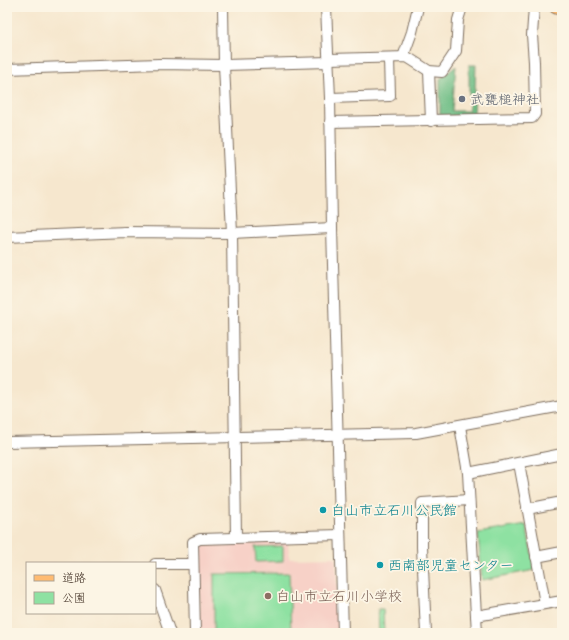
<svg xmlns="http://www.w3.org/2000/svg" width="569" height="640" font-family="Kalam,'Klee One',sans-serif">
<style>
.built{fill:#f7d1c7}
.green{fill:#8ee1a2;stroke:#648660}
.forest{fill:#72bf88;stroke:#567453}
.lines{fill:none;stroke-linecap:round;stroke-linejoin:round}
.minor-casing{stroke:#7c6c5c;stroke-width:12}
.major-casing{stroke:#7c6c5c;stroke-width:15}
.minor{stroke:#fff;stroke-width:10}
.major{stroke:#ffbb71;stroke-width:13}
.worship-dot{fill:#6b7280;stroke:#fcf5e5;stroke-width:1.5}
.culture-dot{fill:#0f9aa8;stroke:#fcf5e5;stroke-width:1.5}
.education-dot{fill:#8d6e63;stroke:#fcf5e5;stroke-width:1.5}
.labels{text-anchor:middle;stroke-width:3.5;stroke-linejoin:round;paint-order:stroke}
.worship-label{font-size:14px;fill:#5b616d;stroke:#fcf5e5;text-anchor:start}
.culture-label{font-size:14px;fill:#0d838f;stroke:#fcf5e5;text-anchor:start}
.education-label{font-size:14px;fill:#785e54;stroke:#fcf5e5;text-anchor:start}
</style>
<rect width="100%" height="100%" fill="#fcf5e5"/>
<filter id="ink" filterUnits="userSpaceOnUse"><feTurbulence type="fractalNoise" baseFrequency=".025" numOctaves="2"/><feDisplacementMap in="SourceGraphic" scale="8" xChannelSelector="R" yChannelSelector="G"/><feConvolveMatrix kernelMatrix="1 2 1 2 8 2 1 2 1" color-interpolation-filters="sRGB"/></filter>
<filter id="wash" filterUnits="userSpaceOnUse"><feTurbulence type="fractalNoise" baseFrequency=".012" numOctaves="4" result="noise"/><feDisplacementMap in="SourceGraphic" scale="16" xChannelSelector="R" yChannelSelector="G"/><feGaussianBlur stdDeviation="0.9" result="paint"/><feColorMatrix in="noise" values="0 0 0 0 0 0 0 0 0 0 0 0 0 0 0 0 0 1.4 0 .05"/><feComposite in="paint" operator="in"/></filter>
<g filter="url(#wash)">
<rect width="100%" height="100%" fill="#f6e7ce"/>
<path class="built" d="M288 541 289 558 336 557 339 633H200L197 549 204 542Z"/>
<g class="green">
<path d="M526 525 535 570 482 580 478 533Z"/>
<path d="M283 546V561L256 562 255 547Z"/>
<path d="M289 573 291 633H214V574Z"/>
<path d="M378 609H383L384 633H379Z"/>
</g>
<path class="forest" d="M469 65H476L474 115 440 116V79L456 66 452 111H469Z"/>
</g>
<g filter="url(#ink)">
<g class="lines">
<g class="minor-casing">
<g id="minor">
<path d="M223 7 224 65 232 233 236 537"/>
<path d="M326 7 330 98 332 228 343 633"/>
<path d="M403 57 412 32 418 7"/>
<path d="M329 59 407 57 429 71 442 72 456 51 458 20 462 7"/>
<path d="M7 69 159 64 224 65 328 62"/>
<path d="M429 71 431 121"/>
<path d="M330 98 390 96 389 58"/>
<path d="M330 122 532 118 535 114 534 62 532 35 534 7"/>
<path d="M7 237 126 232 232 233 332 228"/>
<path d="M460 426 468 473 477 633"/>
<path d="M7 442 416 433 562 406"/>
<path d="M519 463 545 603"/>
<path d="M468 473 562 454"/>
<path d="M527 509 562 502"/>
<path d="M536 557 562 552"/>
<path d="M155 564H193"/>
<path d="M155 590 170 633"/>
<path d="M476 616 562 601"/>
<path d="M195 633 193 542 200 539 340 535"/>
<path d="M426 633 422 547V503L469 500"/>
</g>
</g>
<g class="major-casing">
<path id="major" d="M556 7 562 8"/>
</g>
<use href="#minor" class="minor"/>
<use href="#major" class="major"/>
</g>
</g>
<circle class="worship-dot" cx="462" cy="99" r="4"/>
<g class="culture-dot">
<circle cx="323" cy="510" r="4"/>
<circle cx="380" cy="565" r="4"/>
</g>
<circle class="education-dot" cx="268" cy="596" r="4"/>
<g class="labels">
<g class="worship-label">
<text x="470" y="104">武甕槌神社</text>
</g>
<g class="culture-label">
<text x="331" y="515">白山市立石川公民館</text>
<text x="388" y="570">西南部児童センター</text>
</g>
<g class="education-label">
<text x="276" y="601">白山市立石川小学校</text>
</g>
</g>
<rect width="569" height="640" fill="none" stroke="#fcf5e5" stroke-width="24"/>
<rect x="26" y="562" width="130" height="52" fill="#fcf5e5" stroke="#afa495"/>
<rect x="34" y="575" width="20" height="6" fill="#ffbb71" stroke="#afa495"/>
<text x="62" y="582" font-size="12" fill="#3b2a1e">道路</text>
<rect x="34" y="592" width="20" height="12" fill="#8ee1a2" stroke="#afa495"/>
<text x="62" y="602" font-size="12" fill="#3b2a1e">公園</text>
</svg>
